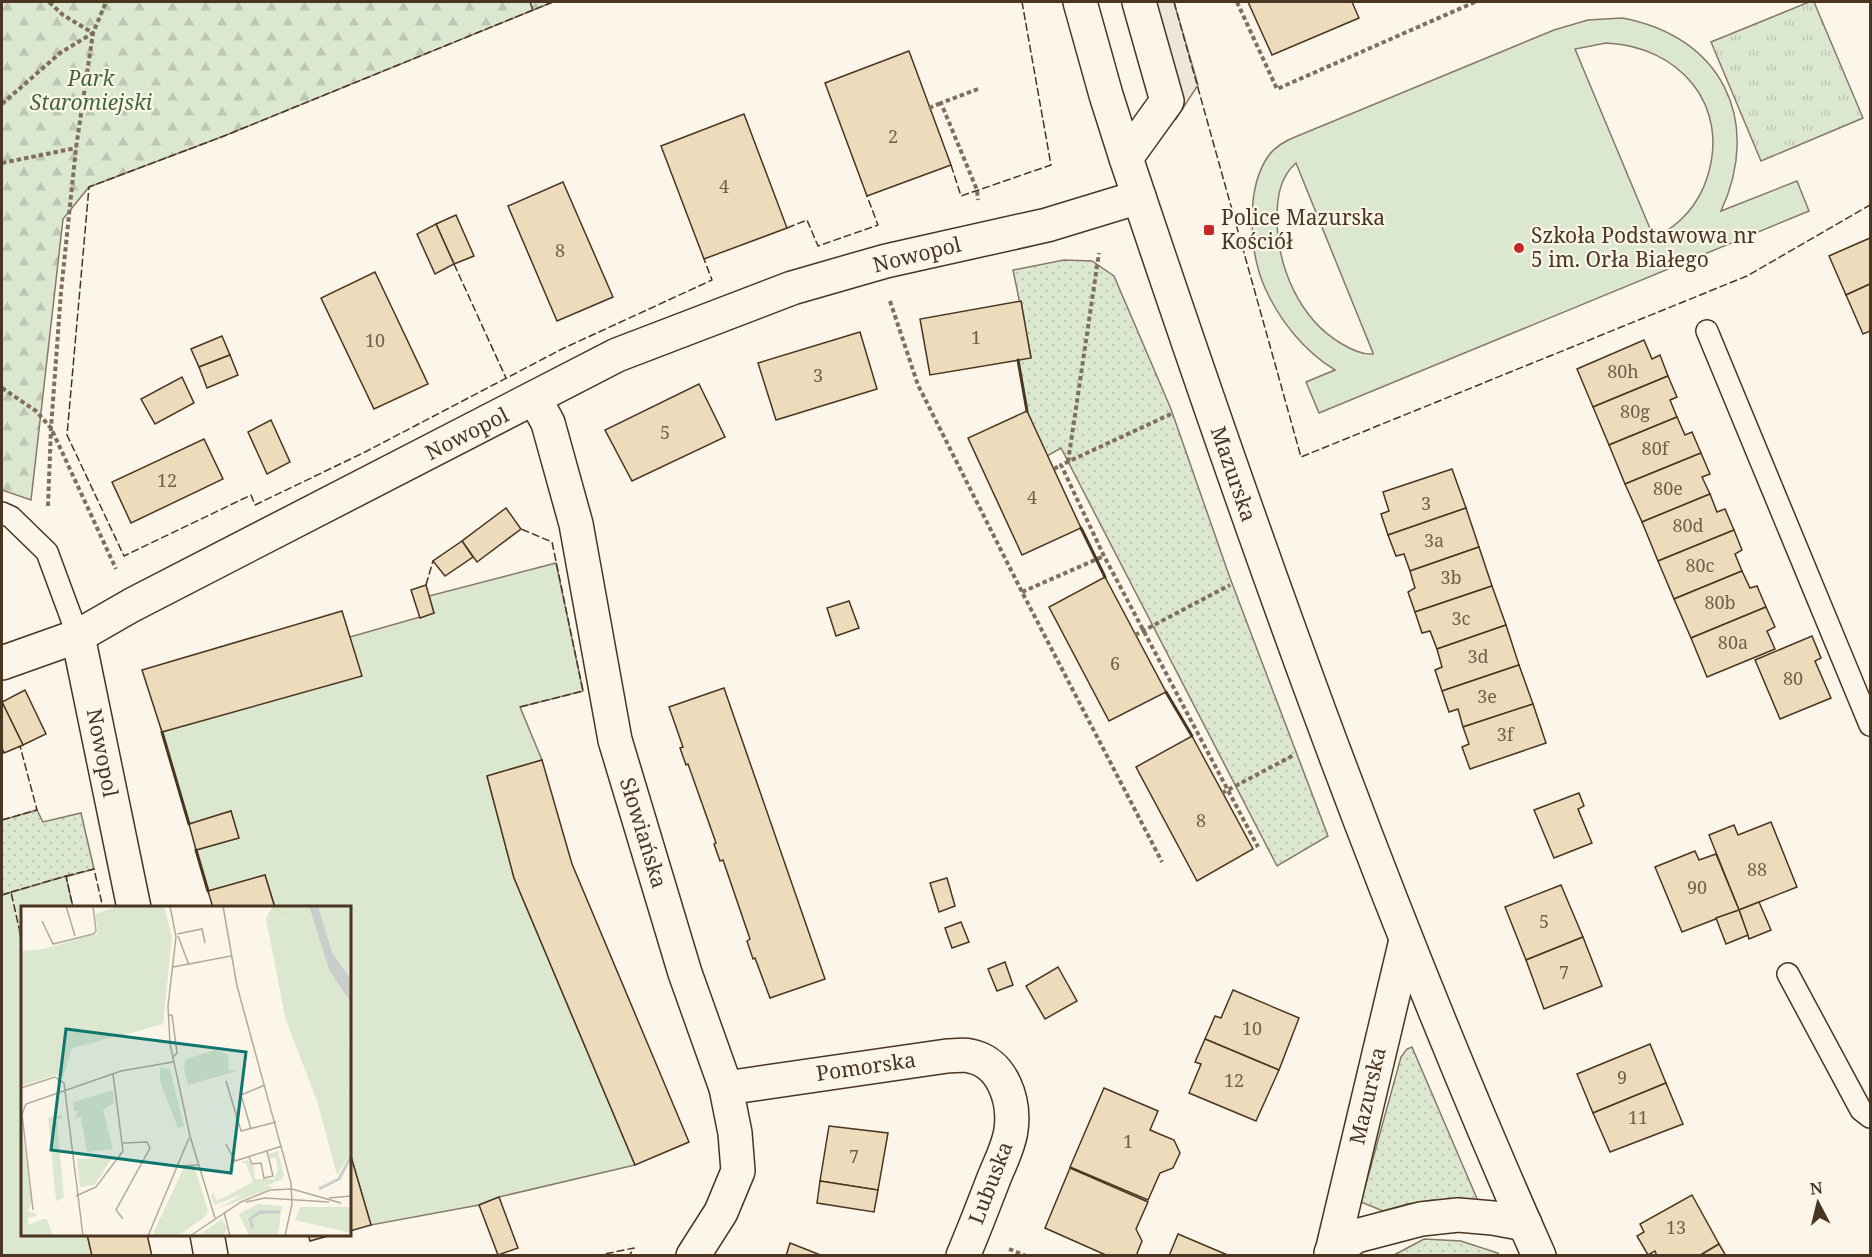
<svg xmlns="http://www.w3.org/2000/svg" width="1872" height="1257" font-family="'Noto Serif',serif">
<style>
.grass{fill:url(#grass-dots);stroke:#887966;stroke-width:1.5}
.forest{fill:url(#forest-firs);stroke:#887966;stroke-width:1.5}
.park{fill:url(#park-tufts);stroke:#887966;stroke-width:1.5}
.garden{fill:#dce7d0;stroke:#887966;stroke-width:1.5;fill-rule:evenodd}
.parking{fill:#ede7d9;stroke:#887966;stroke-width:1.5}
.building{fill:#ecdcbc;stroke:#4a3520;stroke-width:1.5}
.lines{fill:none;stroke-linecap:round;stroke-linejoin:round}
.lane-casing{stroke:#4a3520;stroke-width:24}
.street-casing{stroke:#4a3520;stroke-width:36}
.path{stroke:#7f6f5c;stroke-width:4;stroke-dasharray:4.5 3;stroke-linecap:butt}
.lane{stroke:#fbf6e9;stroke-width:21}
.street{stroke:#fbf6e9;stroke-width:33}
.fence{stroke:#4a3520;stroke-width:1.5;stroke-dasharray:8 3;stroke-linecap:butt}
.wall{stroke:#4a3520;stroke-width:3}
.poi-dot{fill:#c62828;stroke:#fbf6e9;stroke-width:2}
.labels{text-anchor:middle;stroke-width:4.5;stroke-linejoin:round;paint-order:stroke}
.number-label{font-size:18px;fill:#725f47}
.park-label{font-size:21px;font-style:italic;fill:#436837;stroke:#fbf6e9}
.poi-label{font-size:21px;fill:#4a3520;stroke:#fbf6e9;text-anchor:start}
.street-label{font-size:21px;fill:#4a3520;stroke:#fbf6e9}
.inset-river{fill:none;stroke:#c9cecd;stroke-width:3}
.inset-road{fill:none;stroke:#b4a999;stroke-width:1.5}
.view{fill:#0f766e;fill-opacity:0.15;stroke:#0f766e;stroke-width:3}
.inset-edge{fill:none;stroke:#4a3520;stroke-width:3}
</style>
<defs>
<pattern id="grass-dots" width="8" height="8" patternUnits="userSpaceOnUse" patternTransform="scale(1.5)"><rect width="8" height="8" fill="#dce7d0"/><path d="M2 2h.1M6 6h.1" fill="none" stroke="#bec7b2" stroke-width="1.8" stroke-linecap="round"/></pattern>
<pattern id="forest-firs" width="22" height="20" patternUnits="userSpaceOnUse" patternTransform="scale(1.5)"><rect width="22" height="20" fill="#dce7d0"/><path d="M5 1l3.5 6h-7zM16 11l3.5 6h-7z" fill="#bec7b2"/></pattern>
<pattern id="park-tufts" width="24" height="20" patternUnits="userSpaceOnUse" patternTransform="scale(1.5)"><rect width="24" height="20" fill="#dce7d0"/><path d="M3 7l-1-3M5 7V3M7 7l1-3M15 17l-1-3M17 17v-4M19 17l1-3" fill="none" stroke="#bec7b2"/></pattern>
</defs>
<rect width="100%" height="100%" fill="#fbf6e9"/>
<g class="grass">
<path d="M1064 260 1092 261 1114 276 1171 409 1230 578 1328 836 1277 866 1061 448 1047 456 1027 411 1018 360 1031 357 1013 270Z"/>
<path d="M37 810 43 822 81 813 94 869 2 895V820Z"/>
<path d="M1412 1047 1478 1201 1433 1200 1407 1204 1383 1211 1361 1202 1401 1057 1407 1049Z"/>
<path d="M1424 1239 1461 1241 1498 1253 1499 1255H1394Z"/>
</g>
<path class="forest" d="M2 2H553L224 136 89 187 63 219 31 500 2 490Z"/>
<path class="park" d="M1809 2H1814L1863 118 1761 161 1711 42Z"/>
<g class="garden">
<path d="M1622 18C1721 36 1763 120 1721 211L1797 181 1809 211 1319 413 1306 382 1335 370C1304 351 1280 321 1265 288 1249 252 1245 188 1269 155 1276 146 1285 141 1295 137L1554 30 1588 20ZM1606 43C1679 46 1731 105 1707 178 1698 206 1680 225 1654 238L1575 49ZM1296 163 1373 353V354C1362 355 1351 349 1342 344 1299 319 1277 266 1277 218 1277 197 1280 177 1296 163Z"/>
<path d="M556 563 583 691 520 707 542 760 487 776 514 878 635 1165 499 1197 479 1205 371 1225 350 1153V908L275 907 265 875 208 891 196 850 238 838 231 811 189 824 162 732 350 637 434 613 429 596Z"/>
<path d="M66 876 73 907 22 908V928L19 929 22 945V1234L87 1235 92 1255H2V895Z"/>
</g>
<path class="parking" d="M1142 2H1174L1198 85 1176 119Z"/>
<g class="building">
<path d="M1248 2H1352L1359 18 1272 55Z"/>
<path d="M909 51 951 165 867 196 825 83Z"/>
<path d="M744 114 787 228 704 259 661 146Z"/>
<path d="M563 182 613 297 557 321 508 206Z"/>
<path d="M456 215 474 256 454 264 436 224Z"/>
<path d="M436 224 454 264 435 274 417 234Z"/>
<path d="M1870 238V284L1846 295 1829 256Z"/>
<path d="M375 272 428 384 374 409 321 298Z"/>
<path d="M1870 284V331L1863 334 1846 295Z"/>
<path d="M1021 301 1031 358 930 375 920 319Z"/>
<path d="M860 332 877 389 776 420 758 363Z"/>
<path d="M222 336 230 355 199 367 191 349Z"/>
<path d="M1644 340 1652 359 1660 355 1668 376 1593 407 1577 369Z"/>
<path d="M230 355 238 375 207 388 199 367Z"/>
<path d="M1668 376 1677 397 1670 400 1677 417 1609 445 1593 407Z"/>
<path d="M182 377 194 403 155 424 141 399Z"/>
<path d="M699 384 725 437 632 481 605 430Z"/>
<path d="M1027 411 1081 528 1022 555 968 438Z"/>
<path d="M1677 417 1685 435 1692 432 1701 453 1625 484 1609 445Z"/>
<path d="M271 420 290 462 267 474 248 432Z"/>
<path d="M204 439 223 479 131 523 112 482Z"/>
<path d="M1701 453 1710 474 1702 477 1710 494 1642 522 1625 484Z"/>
<path d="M1452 469 1466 508 1388 535 1381 514 1389 511 1383 492Z"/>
<path d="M1710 494 1717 512 1725 509 1734 530 1658 561 1642 522Z"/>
<path d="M506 508 521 529 477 562 462 541Z"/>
<path d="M1466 508 1479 547 1410 571 1404 554 1396 556 1388 535Z"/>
<path d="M1734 530 1742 550 1735 554 1742 571 1674 599 1658 561Z"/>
<path d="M462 541 473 557 445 576 433 561Z"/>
<path d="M1479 547 1492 586 1415 612 1408 592 1415 588 1410 571Z"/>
<path d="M1742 571 1750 588 1757 586 1766 607 1691 638 1674 599Z"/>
<path d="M1105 577 1166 692 1109 721 1049 607Z"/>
<path d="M426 585 434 613 420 618 411 590Z"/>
<path d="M1492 586 1506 625 1437 649 1430 631 1422 633 1415 612Z"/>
<path d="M849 601 859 628 836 636 827 608Z"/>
<path d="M1766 607 1775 627 1767 631 1775 649 1707 677 1691 638Z"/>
<path d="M342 611 362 676 162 732 142 670Z"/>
<path d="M1506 625 1519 665 1442 691 1435 670 1442 667 1437 649Z"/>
<path d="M1812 636 1821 658 1815 661 1831 698 1780 719 1755 660Z"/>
<path d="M1519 665 1533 704 1463 727 1458 709 1449 712 1442 691Z"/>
<path d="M724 688 825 979 770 998 755 958 753 959 747 941 750 939 723 860 720 861 714 844 716 843 688 764 686 765 680 748 683 747 669 707Z"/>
<path d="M25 690 46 734 23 745 2 702Z"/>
<path d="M2 702 23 745 4 753 2 748Z"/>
<path d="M1533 704 1546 743 1470 769 1462 747 1469 744 1463 727Z"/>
<path d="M1192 736 1253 849 1197 881 1136 767Z"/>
<path d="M542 760 572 864 689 1142 635 1165 514 878 487 776Z"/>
<path d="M1579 793 1584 806 1578 809 1592 843 1554 858 1534 810Z"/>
<path d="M231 811 239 838 196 850 189 824Z"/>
<path d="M1771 822 1797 887 1739 910 1709 835 1734 825 1738 835Z"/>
<path d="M1695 851 1699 860 1716 854 1739 910 1682 932 1655 867Z"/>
<path d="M265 875 275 908H213L208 891Z"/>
<path d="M947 878 955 906 939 912 930 883Z"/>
<path d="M1561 885 1583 937 1526 960 1505 907Z"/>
<path d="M1759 902 1771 930 1749 939 1739 910Z"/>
<path d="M1739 910 1748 935 1726 944 1716 918Z"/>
<path d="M961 922 969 942 952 948 945 928Z"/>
<path d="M1583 937 1602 986 1544 1009 1526 960Z"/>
<path d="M1005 962 1013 985 997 991 988 969Z"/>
<path d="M1058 967 1077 1001 1045 1019 1026 986Z"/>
<path d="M1233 990 1299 1018 1279 1070 1205 1039 1215 1016 1221 1018Z"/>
<path d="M1205 1039 1279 1070 1256 1121 1189 1093 1201 1064 1195 1062Z"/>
<path d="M1650 1044 1666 1083 1593 1113 1577 1074Z"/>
<path d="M1666 1083 1683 1124 1610 1152 1593 1113Z"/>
<path d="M1104 1088 1158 1111 1150 1130 1174 1140 1180 1153 1173 1168 1160 1173 1148 1200 1070 1167Z"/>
<path d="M829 1126 888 1133 878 1190 820 1181Z"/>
<path d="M350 1153 371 1225 350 1231Z"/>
<path d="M1070 1168 1148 1202 1136 1229 1142 1241 1136 1256H1108L1045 1228Z"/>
<path d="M820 1181 878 1190 874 1212 817 1203Z"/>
<path d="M1692 1195 1719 1244 1699 1256H1657L1655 1251 1648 1255 1637 1236 1644 1232 1640 1224Z"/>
<path d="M499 1197 518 1248 498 1255 479 1205Z"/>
<path d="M87 1234H147L152 1256H92Z"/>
<path d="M308 1234H335L310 1241Z"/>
<path d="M1178 1234 1230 1256H1169Z"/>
<path d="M790 1243 823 1256H786Z"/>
<path d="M1719 1244 1726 1256H1699Z"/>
</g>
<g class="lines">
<g class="lane-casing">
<g id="lane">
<path d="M1707 331 1870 725"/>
<path d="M2 513 11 517 47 552 78 636"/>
<path d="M1788 974 1861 1110 1870 1117"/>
</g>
</g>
<g class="street-casing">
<g id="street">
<path d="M1080 2 1106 95 1126 158C1250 529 1380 898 1539 1256"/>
<path d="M1126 158 1167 101 1139 2"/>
<path d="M535 399 548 423 576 524 615 740 685 973 726 1088 735 1133 738 1171 721 1212 693 1256"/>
<path d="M78 636 134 908"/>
<path d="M2 663 78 636 132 605 617 355 792 288 886 261 1047 225 1139 197"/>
<path d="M726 1088 947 1056C954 1056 963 1054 970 1056 1003 1062 1015 1101 1011 1130 1009 1146 1000 1163 994 1178 984 1204 974 1230 963 1256"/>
<path d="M207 1234 211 1256"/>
<path d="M1331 1253 1356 1236 1421 1219 1458 1215 1493 1218 1525 1224"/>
<path d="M1331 1256 1406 940"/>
</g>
</g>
<g class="path">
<path d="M1237 2 1277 89 1475 2"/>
<path d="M978 89 941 103 977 190 978 200"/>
<path d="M2 104 60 53 93 33 63 15 49 2"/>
<path d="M929 108 941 103"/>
<path d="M2 163 76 148"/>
<path d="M890 301 918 385 1022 592 1162 862"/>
<path d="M2 388 36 411 51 428 116 569"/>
<path d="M1171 414 1061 465 1104 556 1258 847"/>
<path d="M1068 462 1099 253"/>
<path d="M1054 469 1061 465"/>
<path d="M48 506 51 428 61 292 76 148 93 33 106 2"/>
<path d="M1022 592 1104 556"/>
<path d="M1135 635 1230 585"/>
<path d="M1222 793 1294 755"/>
<path d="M1009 1249 1026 1256"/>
</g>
<use href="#lane" class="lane"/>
<use href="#street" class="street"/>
<g class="fence">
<path d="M530 2 533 10 553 2"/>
<path d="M1174 2 1301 457 1747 276 1870 205"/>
<path d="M533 10 224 136 89 187 67 435 124 556 251 495 255 505 365 452 562 349 712 280 704 259"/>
<path d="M951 165 961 196 1051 165 1022 2"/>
<path d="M787 228 807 220 818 246 878 225 867 196"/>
<path d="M454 264 506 378"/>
<path d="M426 585 433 561"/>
<path d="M520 707 583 691 552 542 521 529"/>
<path d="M2 820 37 810 20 746"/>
<path d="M66 876 94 869 103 908"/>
<path d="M11 892 66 876 73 908"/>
<path d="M2 895 11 892 19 928"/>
<path d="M2 1254V1256"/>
<path d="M595 1256 634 1248 629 1256"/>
</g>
<g class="wall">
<path d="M1018 360 1027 411"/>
<path d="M1081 528 1105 577"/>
<path d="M1166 692 1192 736"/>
<path d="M162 732 189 824"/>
<path d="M196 850 208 891"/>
</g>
</g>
<g class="poi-dot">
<rect x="1203" y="224" width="12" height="12" rx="3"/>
<circle cx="1519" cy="248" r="6"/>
</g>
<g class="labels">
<g class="number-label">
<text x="893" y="143">2</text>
<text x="724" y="193">4</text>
<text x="560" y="257">8</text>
<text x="976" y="344">1</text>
<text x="375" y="347">10</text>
<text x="1623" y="378">80h</text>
<text x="818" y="382">3</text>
<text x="1635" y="418">80g</text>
<text x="665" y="439">5</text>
<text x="1655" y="455">80f</text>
<text x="167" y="487">12</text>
<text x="1668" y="495">80e</text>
<text x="1032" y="504">4</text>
<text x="1426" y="510">3</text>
<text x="1688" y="532">80d</text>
<text x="1434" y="547">3a</text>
<text x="1700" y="572">80c</text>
<text x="1451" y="584">3b</text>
<text x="1720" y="609">80b</text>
<text x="1461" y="625">3c</text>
<text x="1733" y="649">80a</text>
<text x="1478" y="663">3d</text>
<text x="1115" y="670">6</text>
<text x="1793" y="685">80</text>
<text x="1487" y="703">3e</text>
<text x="1505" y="741">3f</text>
<text x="1201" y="827">8</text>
<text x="1757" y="876">88</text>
<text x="1697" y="894">90</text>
<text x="1544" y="928">5</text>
<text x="1564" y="979">7</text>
<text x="1252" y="1035">10</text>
<text x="1622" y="1084">9</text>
<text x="1234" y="1087">12</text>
<text x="1638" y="1124">11</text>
<text x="1128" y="1148">1</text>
<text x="854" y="1163">7</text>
<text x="1676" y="1234">13</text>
</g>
<g class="park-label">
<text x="91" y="86">Park<tspan x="91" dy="24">Staromiejski</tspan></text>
</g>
<g class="poi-label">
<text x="1221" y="225">Police Mazurska<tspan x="1221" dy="24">Kościół</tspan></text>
<text x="1531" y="243">Szkoła Podstawowa nr<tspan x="1531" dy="24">5 im. Orła Białego</tspan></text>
</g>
<g class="street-label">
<text transform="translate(917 255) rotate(-14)" y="7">Nowopol</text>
<text transform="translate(467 434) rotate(-27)" y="7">Nowopol</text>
<text transform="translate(1233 474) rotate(71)" y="7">Mazurska</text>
<text transform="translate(102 753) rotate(79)" y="7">Nowopol</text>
<text transform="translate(643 833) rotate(73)" y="7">Słowiańska</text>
<text transform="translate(866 1067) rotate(-8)" y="7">Pomorska</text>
<text transform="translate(1368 1096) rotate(-77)" y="7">Mazurska</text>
<text transform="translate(991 1183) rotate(-69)" y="7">Lubuska</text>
</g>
</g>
<g transform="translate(21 906)">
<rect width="330" height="330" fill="#fbf6e9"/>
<path d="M252 0H288L308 64 330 97V140L314 104 316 91 304 69 292 73 278 13 245 12ZM297 0H330V72L311 46ZM139 161 149 163 163 220 157 222 139 175ZM330 174V246L316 269 297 198 327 186 324 176ZM0 216 11 296 7 305 17 309 7 312 8 330H0ZM257 245 263 270 260 274 193 299 190 288 193 287 196 295 232 276 225 258 220 256 227 254 233 261 234 273H253L257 264 255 252 249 253 248 248ZM163 261 174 262 187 305 185 310 157 330H131ZM245 280 253 281 196 303 228 285ZM279 301H330V327L274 314ZM201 313 206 322 202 330H176Z" fill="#dce7d0"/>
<path d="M98 0H143L151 30 142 118 51 142 42 172 35 169 0 180V45L23 43 77 27 74 8Z" fill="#dce7d0"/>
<path d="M145 80 142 118 96 131 88 93Z" fill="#dce7d0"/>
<path d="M83 13a9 9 0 1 1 18 0a9 9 0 1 1-18 0ZM91 251 74 279 59 281 56 253ZM237 298 261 300 257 330H228L218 308Z" fill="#dce7d0"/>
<path d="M245 12 278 13 292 73 304 68 316 91 314 104 330 140V174L324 177 327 186 297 198 264 111ZM195 144 207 148 208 164 216 165 167 179 163 164 165 153ZM92 184 93 197 82 204 92 243 66 246 60 211 54 212 57 205H53L52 196ZM41 209V213H36L43 292 35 295 27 211ZM22 313H26L32 330H8L5 320Z" fill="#dce7d0"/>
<path d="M288 0H297L311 46 330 73V97L308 64Z" fill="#c9cecd"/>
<path class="inset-river" d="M298 283 318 273 330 250M232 322 229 313 239 306H259"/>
<path class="inset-road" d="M45 0 54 30M149 0 155 31 147 100 149 138 169 230 194 312M202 0 216 80 270 277 271 298 264 330M21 15 32 38 72 28 75 25 72 0M156 28 181 23 184 37M157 30 168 59M152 61 210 50M147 109H151L156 147 151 152M205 175 220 225 255 216M0 182 34 171 43 177 62 330M230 223 220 189 244 179M102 237 126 236 129 242 95 304 102 313M205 238 214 255 261 240M228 251 231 258 240 257 243 272 252 270 246 245M158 260 177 259M55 290 75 281 102 245 92 168M308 292 330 290M225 296 244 292 308 296M12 304 1 208 5 198 100 165 152 156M203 306 209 330M127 330 168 232M169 330 220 296 249 284 271 283 320 297"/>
<path class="view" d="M45 123 225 146 210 267 30 244Z"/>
<rect width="330" height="330" class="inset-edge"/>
</g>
<rect width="1872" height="1257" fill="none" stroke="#4a3520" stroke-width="6"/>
<g transform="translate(1818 1203) rotate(353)" stroke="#fbf6e9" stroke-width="4.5" paint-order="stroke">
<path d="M0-4.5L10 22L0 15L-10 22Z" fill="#4a3520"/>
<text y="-9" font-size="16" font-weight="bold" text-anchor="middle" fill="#4a3520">N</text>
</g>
</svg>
